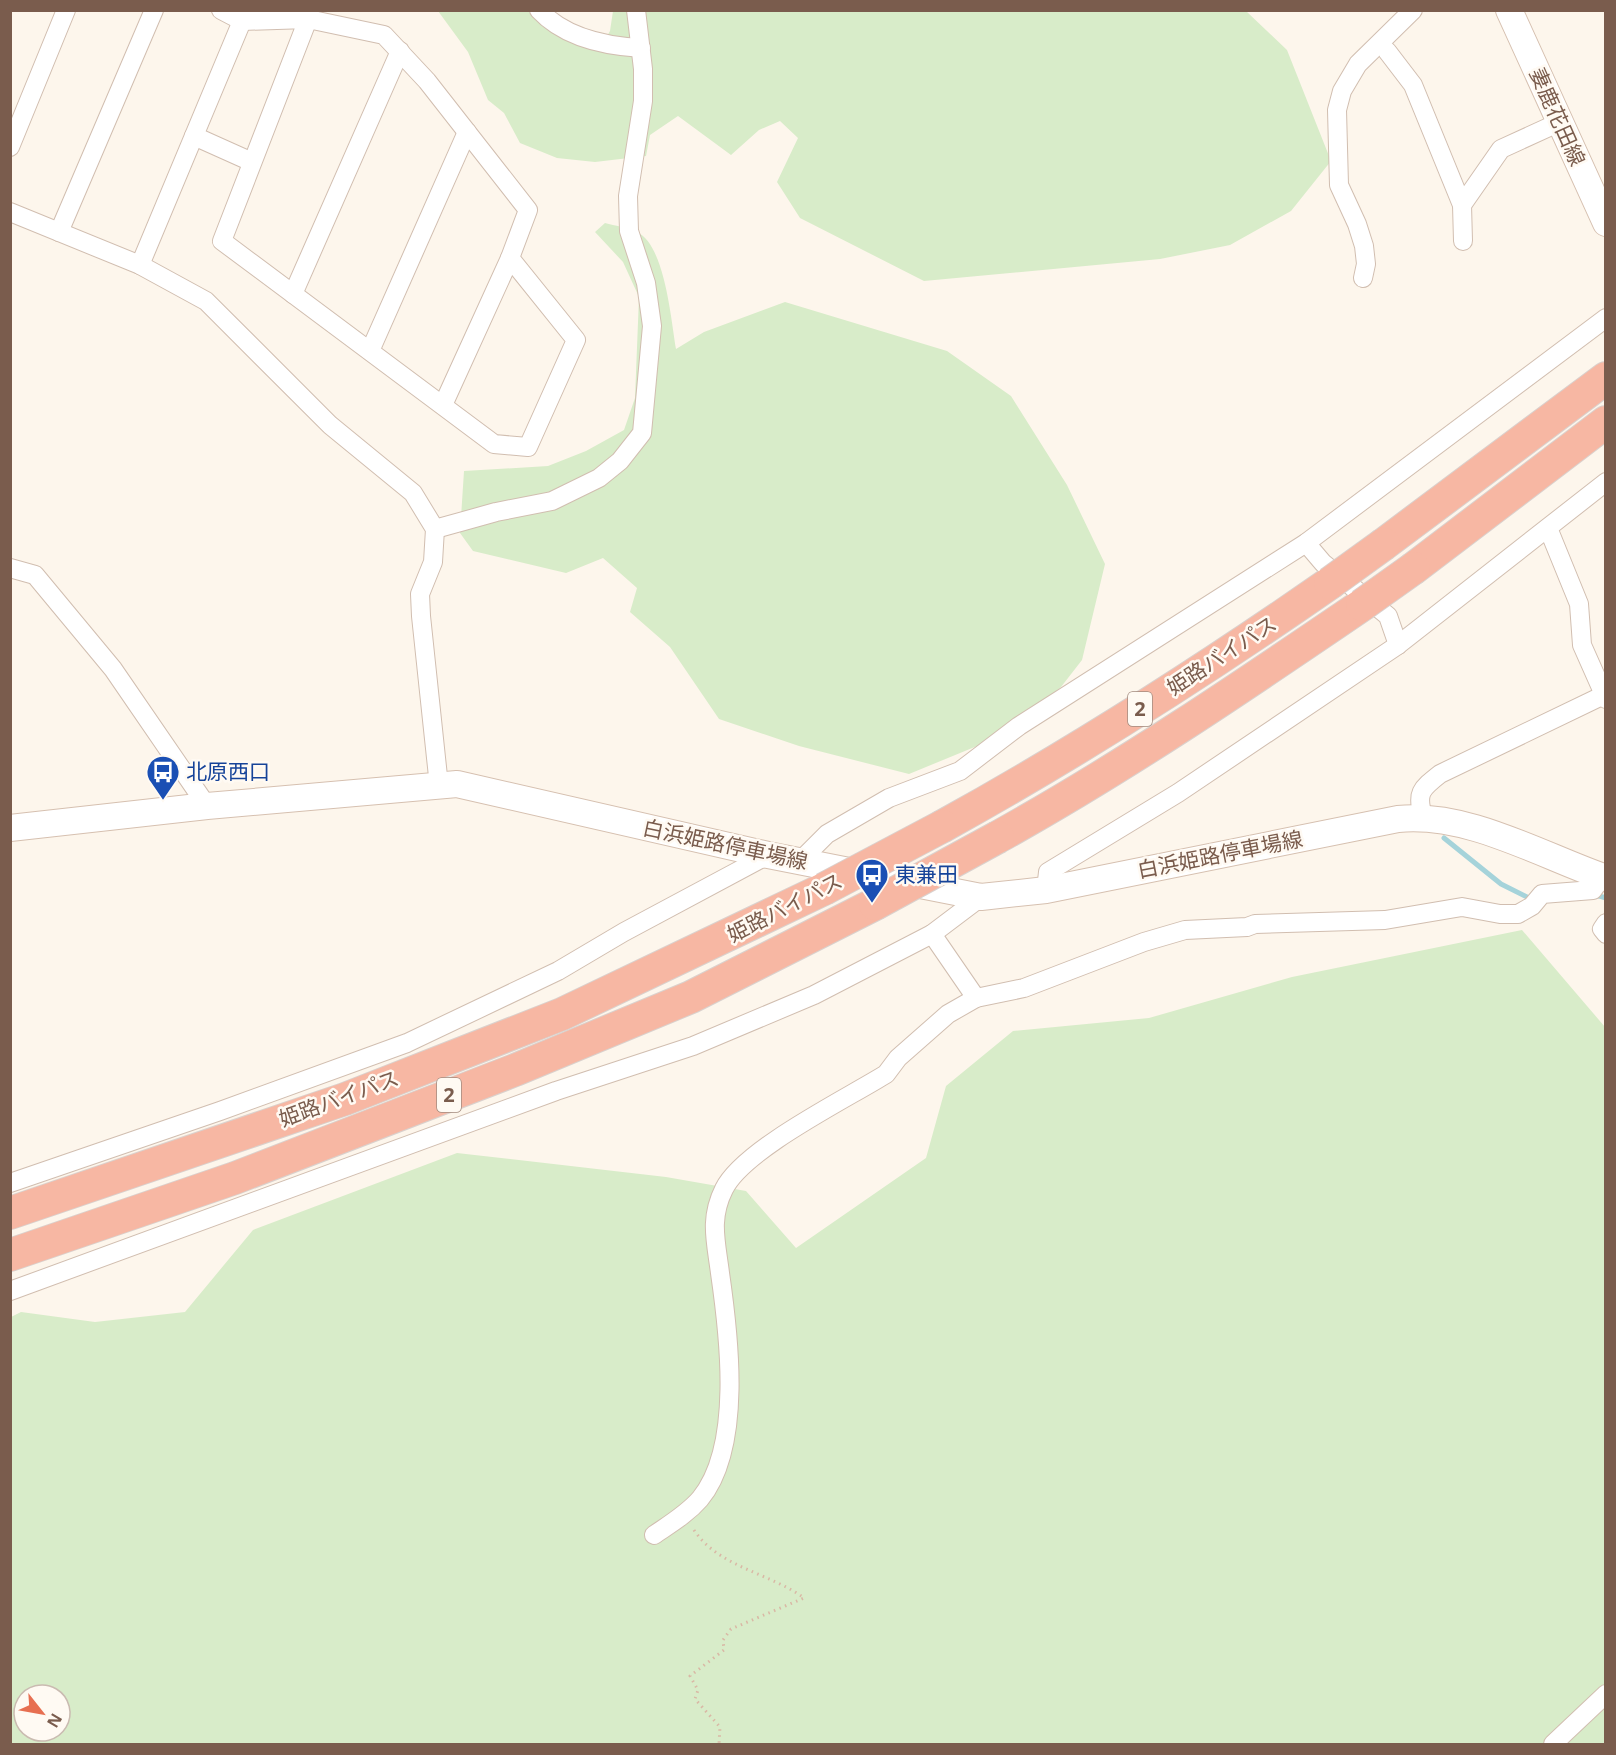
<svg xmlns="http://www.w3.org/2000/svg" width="1616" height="1755" font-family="'Noto Sans','Noto Sans JP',sans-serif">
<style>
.green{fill:#d8ecc9;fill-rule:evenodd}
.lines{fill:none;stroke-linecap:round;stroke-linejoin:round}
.stream{stroke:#a5d3da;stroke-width:5}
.street-casing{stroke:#d1beb0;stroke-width:20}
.secondary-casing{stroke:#d6c0b0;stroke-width:28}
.highway-casing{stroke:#dad1cd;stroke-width:34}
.path{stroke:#d9b8a5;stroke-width:3;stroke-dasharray:1.5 4.5;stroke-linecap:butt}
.street{stroke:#fff;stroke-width:18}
.secondary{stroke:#fff;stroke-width:26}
.highway{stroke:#f7b7a3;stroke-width:32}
.highway-bridge-casing{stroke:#dad1cd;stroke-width:34;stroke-linecap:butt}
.highway-bridge{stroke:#f7b7a3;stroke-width:32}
.labels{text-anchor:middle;stroke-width:5;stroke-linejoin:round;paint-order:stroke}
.shield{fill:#fffaf3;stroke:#a28b7f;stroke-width:1.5}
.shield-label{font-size:20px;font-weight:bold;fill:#7a5c4d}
.street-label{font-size:21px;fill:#7a5c4d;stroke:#fffaf3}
.transit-label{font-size:21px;fill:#164399;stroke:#fffaf3;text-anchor:start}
</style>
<rect width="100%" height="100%" fill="#fdf6ec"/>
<g class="green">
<path d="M438 11H536L599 50 610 31 613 11H1246L1287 50 1331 161 1291 211 1230 245 1160 259 924 281 800 218 777 182 798 138 780 121 759 130 731 155 678 116 650 135 646 156 595 162 557 158 520 143 504 113 488 100 468 52Z"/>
<path d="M605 223C615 226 627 227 637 232 665 245 671 320 676 349L704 332 785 302 947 351 1011 396 1067 485 1105 564 1082 660 1061 687 999 737 909 774 799 746 719 719 670 647 630 612 637 588 603 558 566 573 473 551 460 533 464 471 548 466 586 451 624 430 635 398 639 297 623 262 595 232Z"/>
<path d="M1522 930 1605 1027V1744H11V1317L21 1312 95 1322 185 1312 253 1230 457 1153 666 1177 746 1191 796 1248 926 1158 946 1086 1013 1031 1149 1018 1292 977ZM24 1695H60V1731H24Z"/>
</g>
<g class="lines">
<g class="stream">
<path d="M1444 838 1501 884 1533 900"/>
<path d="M1596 895 1606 898"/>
</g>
<g class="street-casing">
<g id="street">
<path d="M221 10 242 21 308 19 384 35 427 81 528 210 510 258 576 340 528 447 494 444 222 241 308 19"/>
<path d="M539 10C564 37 605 46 641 48"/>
<path d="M1387 51 1413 85 1462 205 1463 241"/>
<path d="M194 136 252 162"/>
<path d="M10 147 66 10"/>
<path d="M1462 205 1501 149 1560 122"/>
<path d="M10 212 140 265 206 301 330 425 413 493 435 529 433 562 420 594 421 616 439 786"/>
<path d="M59 232 154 10"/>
<path d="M140 265 242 21"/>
<path d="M1363 278 1366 264 1364 246 1357 224 1339 185 1337 110 1342 91 1358 64 1413 10"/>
<path d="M293 294 400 51"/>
<path d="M370 351 467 132"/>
<path d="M443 405 510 258"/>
<path d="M1548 528 1579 604 1582 645 1606 699"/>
<path d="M435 529 496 512 552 501 599 478 620 461 642 433 652 326 646 283 629 231 628 196 643 101V69L636 10"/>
<path d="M1306 543 1323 563 1388 616 1398 645"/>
<path d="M10 568 35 575 113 669 207 806"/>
<path d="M1423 816C1416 793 1421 789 1440 774L1606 694"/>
<path d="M800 861 827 834 889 798 960 771 1019 726 1306 543 1606 318"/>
<path d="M1046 890 1048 872 1178 793 1398 645 1606 482"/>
<path d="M1606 923 1602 929 1606 934"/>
<path d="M932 934 976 998"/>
<path d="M10 1183 220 1111 407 1043 558 971 624 932 768 855"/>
<path d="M10 1291 556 1091 693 1046 814 995 932 934 981 897"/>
<path d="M654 1535C670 1524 687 1514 700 1499 743 1447 729 1335 720 1273 716 1241 709 1219 724 1189 744 1149 846 1099 886 1074L898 1058 948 1014 976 998 1024 988 1144 942 1185 930 1247 927 1255 924 1385 920 1462 907 1500 914H1518L1532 906 1542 894 1593 890 1602 877"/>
<path d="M1553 1744 1606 1694"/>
</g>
</g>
<g class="secondary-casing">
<g id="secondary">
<path d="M1509 10 1606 223"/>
<path d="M10 828 207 806 457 784 768 855 981 897 1046 890 1398 819C1468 812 1540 855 1606 878"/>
</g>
</g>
<g class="highway-casing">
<g id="highway">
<path d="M1384 544 1606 378"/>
<path d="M1414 568 1606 422"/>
<path d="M943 826C1077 752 1205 670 1330 583"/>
<path d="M998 837C1124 767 1243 686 1362 605"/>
<path d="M10 1213 345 1099 562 1014 824 889"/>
<path d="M10 1255 235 1178 515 1070 691 997 875 904"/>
</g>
</g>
<path class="path" d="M694 1530C718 1567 770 1573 804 1598L731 1629 723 1640 724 1650 690 1676 698 1690 695 1699 720 1727 719 1744"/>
<use href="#street" class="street"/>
<use href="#secondary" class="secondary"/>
<use href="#highway" class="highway"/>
<g class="highway-bridge-casing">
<g id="highway-bridge">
<path d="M1330 583 1384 544"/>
<path d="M1362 605 1414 568"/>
<path d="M824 889 943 826"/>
<path d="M875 904 998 837"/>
</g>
</g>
<use href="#highway-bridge" class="highway-bridge"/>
</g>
<defs>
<g id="bus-pin" transform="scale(1.725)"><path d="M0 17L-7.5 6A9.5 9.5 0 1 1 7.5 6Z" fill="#1a4fb4" stroke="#fffaf3"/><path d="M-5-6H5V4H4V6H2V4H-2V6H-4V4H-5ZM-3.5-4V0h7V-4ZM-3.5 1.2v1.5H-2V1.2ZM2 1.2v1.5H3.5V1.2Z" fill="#fff"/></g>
</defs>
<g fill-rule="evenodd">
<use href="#bus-pin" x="163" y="772"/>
<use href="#bus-pin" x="872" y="875"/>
</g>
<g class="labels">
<g class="shield">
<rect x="1128" y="692" width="24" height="34" rx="4.5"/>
<rect x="437" y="1078" width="24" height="34" rx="4.5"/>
</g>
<g class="shield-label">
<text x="1140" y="716">2</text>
<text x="449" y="1102">2</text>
</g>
<g class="street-label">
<text transform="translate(1557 117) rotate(66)" y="7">妻鹿花田線</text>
<text transform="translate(1222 656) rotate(-33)" y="7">姫路バイパス</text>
<text transform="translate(725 845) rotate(12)" y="7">白浜姫路停車場線</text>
<text transform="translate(1220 855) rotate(-11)" y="7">白浜姫路停車場線</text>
<text transform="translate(785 908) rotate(-27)" y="7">姫路バイパス</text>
<text transform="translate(339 1099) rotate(-20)" y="7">姫路バイパス</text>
</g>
<g class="transit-label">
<text x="186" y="779">北原西口</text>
<text x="895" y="882">東兼田</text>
</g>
</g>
<rect width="1616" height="1755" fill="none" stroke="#7a5c4d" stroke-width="24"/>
<g transform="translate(42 1713) rotate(121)"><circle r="28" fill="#fffaf3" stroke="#cabbb1" stroke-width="1.5"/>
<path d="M0-4.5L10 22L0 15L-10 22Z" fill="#e76f51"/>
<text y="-9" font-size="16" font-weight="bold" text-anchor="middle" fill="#7a5c4d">N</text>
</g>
</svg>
